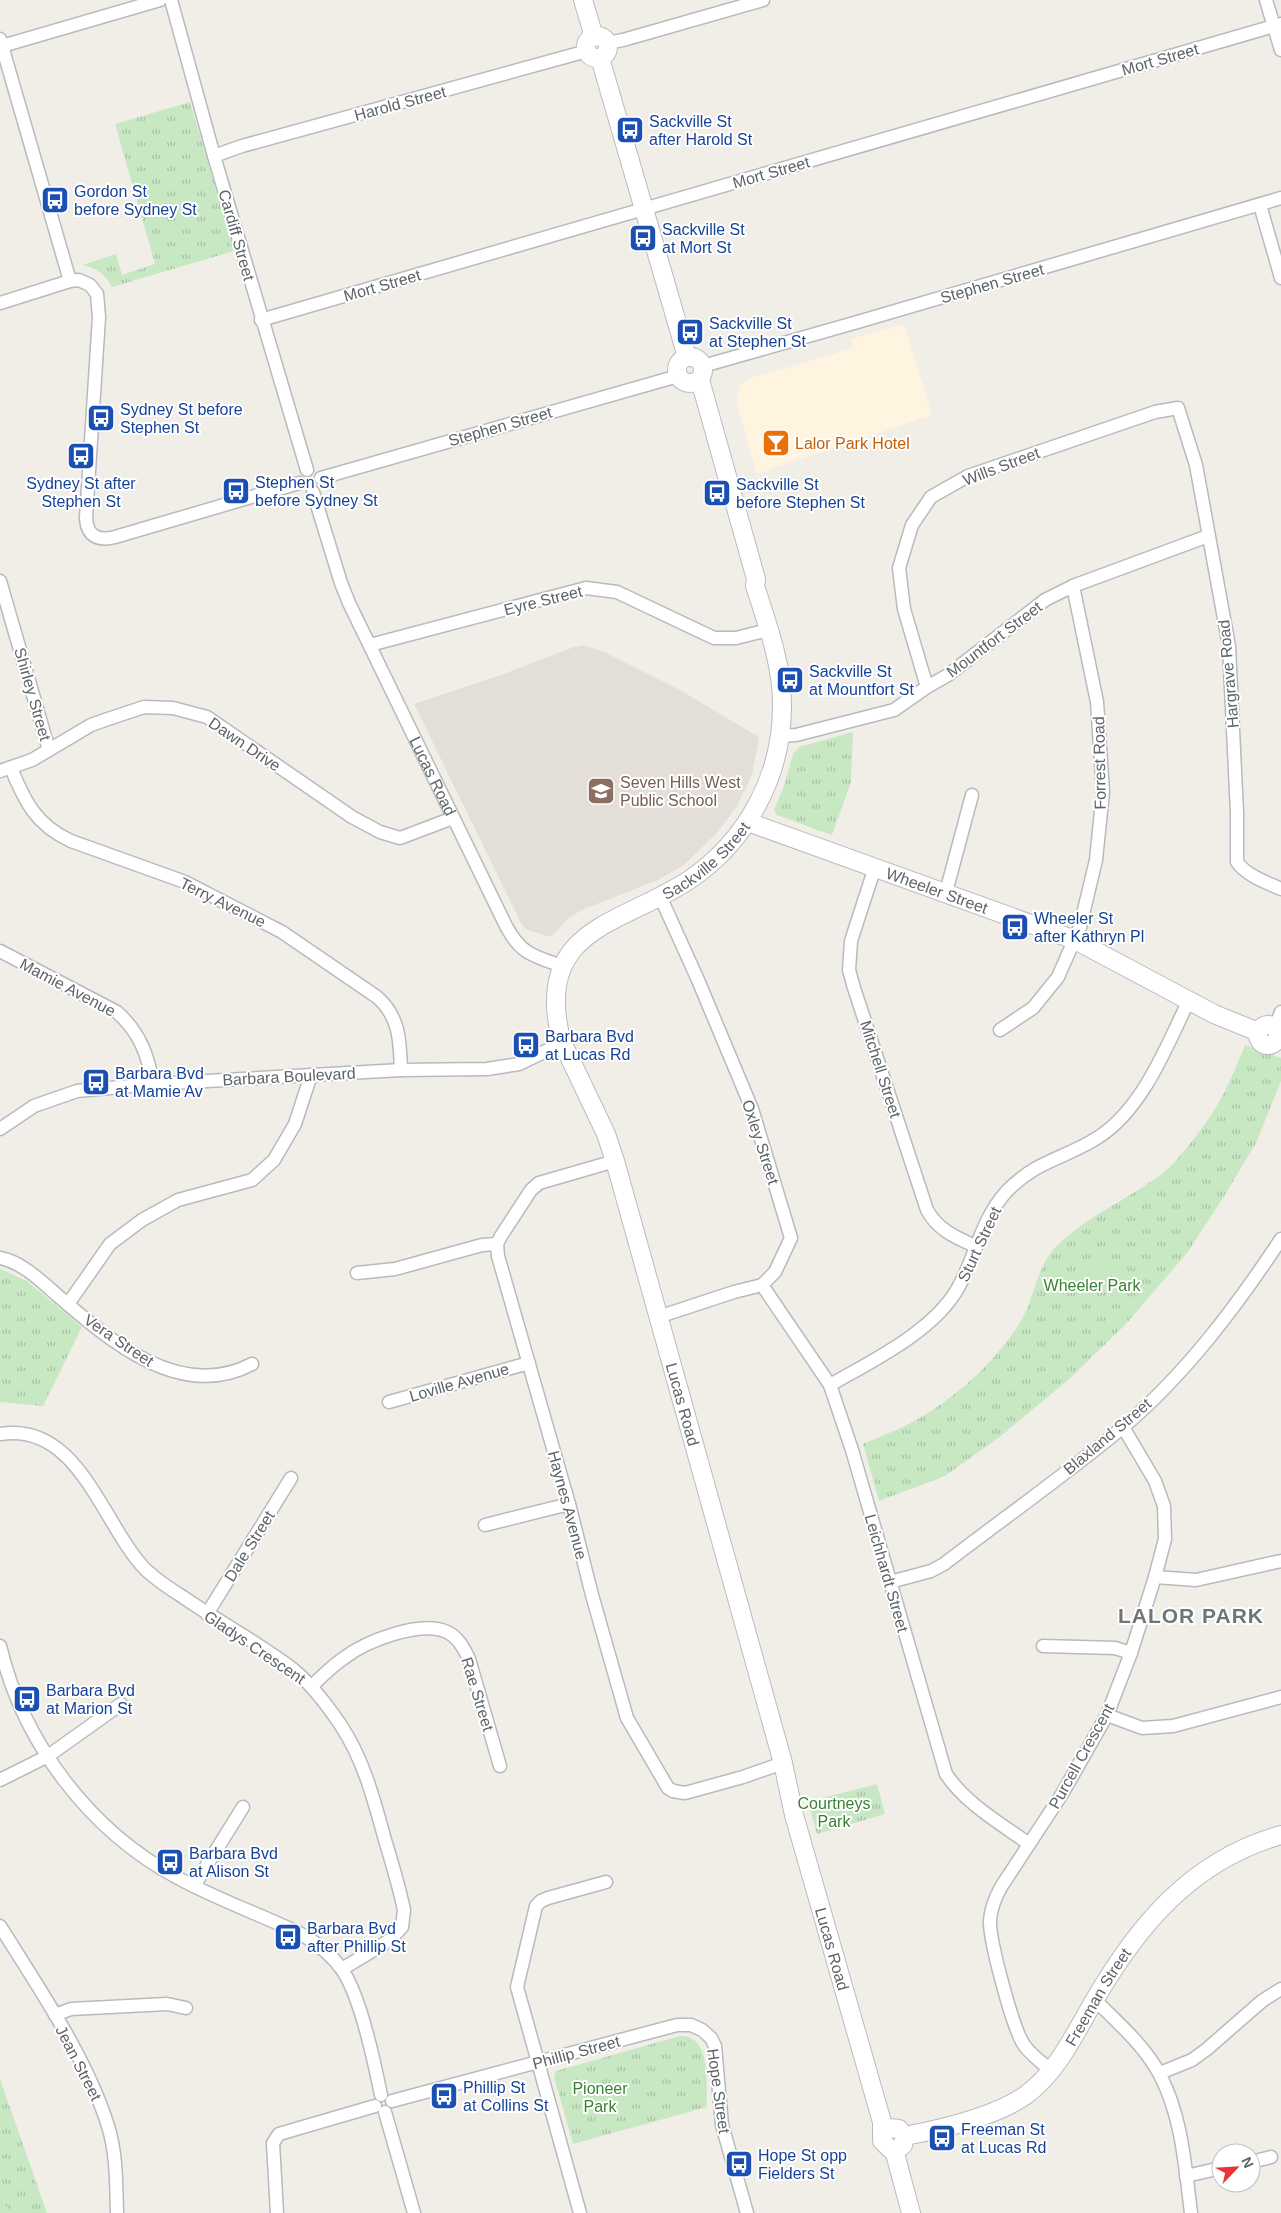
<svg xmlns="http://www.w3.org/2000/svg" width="1281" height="2213" font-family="Helvetica,sans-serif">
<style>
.commercial{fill:#fef4df}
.education{fill:#e3dfd8}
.grass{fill:url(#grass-tufts)}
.garden{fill:#c8e8c4}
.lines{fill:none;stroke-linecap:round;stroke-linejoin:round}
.street-casing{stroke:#b7babe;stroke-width:15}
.secondary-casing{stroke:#b8bcc1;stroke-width:20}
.street{stroke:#fff;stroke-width:12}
.secondary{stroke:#fff;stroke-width:18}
.labels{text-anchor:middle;stroke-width:4;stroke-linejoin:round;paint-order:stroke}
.street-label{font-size:16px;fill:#5e6468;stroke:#fff}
.transit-label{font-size:16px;fill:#164399;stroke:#fff;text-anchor:start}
.food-label{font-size:16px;fill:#c56008;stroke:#fff;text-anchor:start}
.education-label{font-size:16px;fill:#785e54;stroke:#fff;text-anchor:start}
.park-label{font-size:16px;fill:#388233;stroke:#fff}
.district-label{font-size:21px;font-weight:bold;letter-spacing:1px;fill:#6f767a;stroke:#fff}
</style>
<defs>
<pattern id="grass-tufts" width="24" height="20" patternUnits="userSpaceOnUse" patternTransform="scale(1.25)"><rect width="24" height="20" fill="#c8e8c4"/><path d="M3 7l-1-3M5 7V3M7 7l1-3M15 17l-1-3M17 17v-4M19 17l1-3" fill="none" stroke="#a6c0a3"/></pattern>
</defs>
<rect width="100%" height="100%" fill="#f1eee7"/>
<path class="commercial" d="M904 324 932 415 757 474 736 401 742 383 747 379 761 375 853 348 851 339Z"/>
<path class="education" d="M584 645 604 652 678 689 759 737 752 775 737 806 718 832 684 865 658 880 584 909 568 918 559 929 550 937 528 930 522 925 414 704 501 675 574 647Z"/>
<g class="grass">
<path d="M190 102 234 251 112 287C104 273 97 269 82 265L116 254 122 275 155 264 115 124Z"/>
<path d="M853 732 851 782 832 835 777 815 774 810 785 783 793 754 799 747Z"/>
<path d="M1245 1045 1281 1058V1081L1256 1143 1223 1198 1187 1253 1125 1325 1067 1381 998 1438 945 1476 879 1501 863 1444C881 1436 901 1429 918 1419 960 1394 995 1362 1021 1321 1034 1299 1036 1269 1054 1249 1083 1218 1125 1201 1159 1176 1179 1162 1210 1119 1222 1097 1231 1080 1238 1062 1245 1045Z"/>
<path d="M0 1269 27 1281 82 1327 43 1406 0 1402Z"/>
<path d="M877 1784 885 1814 817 1834 808 1802Z"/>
<path d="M680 2036C712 2035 706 2084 707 2107L573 2144 554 2077 556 2071Z"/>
<path d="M0 2079 47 2213H0Z"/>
</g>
<g class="garden">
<path d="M1098 1260 1114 1273 1100 1291 1084 1278Z"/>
<path d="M0 2190 9 2213H0Z"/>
</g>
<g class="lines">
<g class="street-casing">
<g id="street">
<path d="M171 0 214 156 307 470"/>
<path d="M1266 0 1281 50"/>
<path d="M0 39 70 281"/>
<path d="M607 43 623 40 763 0"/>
<path d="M2 46 160 0"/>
<path d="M214 156 242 146 587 51"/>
<path d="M1260 205 1281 278"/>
<path d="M0 303 70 281 79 280 90 285 97 294 99 317 86 518C87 537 99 541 115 537L299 483"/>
<path d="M261 320 1281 24"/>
<path d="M703 366 861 321 1281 198"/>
<path d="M321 478 678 376"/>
<path id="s1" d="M313 492 341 583 349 603 506 926C521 954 533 956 562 966"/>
<path d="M0 581 49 750"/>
<path d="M370 645 586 588 617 592 714 638H736L768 630"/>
<path d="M927 687 904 609 899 568 912 525 931 497 968 476 1155 412 1178 408 1196 465 1229 646 1237 813V862C1247 876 1266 882 1281 889"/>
<path d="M780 736 796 735 894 710 927 687 948 675 1045 600 1073 586 1208 536"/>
<path d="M11 768C25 802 36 825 71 841L185 882 282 932 377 997C400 1017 400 1042 401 1070"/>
<path d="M0 771 32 760 91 725 108 719 144 707 173 708 207 717 352 817 380 832 400 838 453 818"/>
<path d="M875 867 851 941 849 970 854 988 927 1210C938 1230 955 1237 975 1246"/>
<path d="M946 892 972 795"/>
<path d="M0 951 117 1012C139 1032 148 1054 153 1084"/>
<path d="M1275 1028 1281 1012"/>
<path d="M1000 1030 1033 1008 1058 977 1080 927 1096 860 1103 792 1097 702 1073 586"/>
<path d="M0 1129 34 1106 77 1091 153 1084 401 1070 487 1069 519 1064 554 1047"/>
<path d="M615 1161 539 1183 531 1190 501 1236 497 1244 498 1256 569 1504 592 1595 627 1718 668 1788 673 1791 685 1793 743 1777 783 1763"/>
<path d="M0 1258C22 1262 41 1281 57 1295 109 1340 180 1402 252 1364"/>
<path d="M357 1273 395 1269 482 1245 497 1244"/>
<path d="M762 1285 830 1385 852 1450 946 1774C966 1804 1000 1823 1029 1844"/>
<path d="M68 1304 110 1244 142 1220 178 1200 252 1180 274 1160 295 1124 311 1075"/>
<path d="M658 1317 734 1292 762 1285 775 1272 791 1238 752 1109 698 980 660 896"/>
<path d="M830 1385C872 1361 934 1331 958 1288 976 1256 981 1219 1007 1191 1037 1160 1064 1159 1097 1138 1142 1110 1166 1048 1188 1002"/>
<path d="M389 1402 529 1363"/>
<path d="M0 1434C79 1421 102 1525 146 1570 157 1580 170 1589 183 1597 219 1622 259 1643 294 1670 312 1685 327 1705 340 1724 364 1760 374 1800 385 1840 392 1863 399 1886 404 1910L402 1927 390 1940 342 1969"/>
<path d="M485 1525 569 1504"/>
<path d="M1155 1577 1196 1580 1281 1561"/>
<path d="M890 1582 931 1571 944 1564C1004 1518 1065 1475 1122 1428 1185 1375 1236 1307 1281 1239"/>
<path d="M207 1614 291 1478"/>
<path d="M0 1646C23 1743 90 1831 178 1878 218 1900 262 1915 303 1935 318 1944 333 1956 343 1971 361 1999 374 2061 381 2095"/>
<path d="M1043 1646 1115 1648 1131 1653"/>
<path d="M312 1686C322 1676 332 1666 344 1658 366 1641 420 1620 447 1632 458 1637 464 1648 469 1659L500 1766"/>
<path d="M1107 1715 1142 1728 1173 1726 1281 1697"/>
<path d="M0 1780 48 1756 121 1704"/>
<path d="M194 1886 243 1807"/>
<path d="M0 1926C38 1987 87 2058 108 2126 117 2155 116 2184 117 2213"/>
<path d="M1095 2000C1118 2023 1145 2046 1160 2075 1182 2117 1185 2166 1191 2213"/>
<path d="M55 2015 71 2009 167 2004 186 2008"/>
<path d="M1052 2071C1042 2063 1031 2055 1024 2045 1013 2029 989 1940 990 1920 991 1908 995 1898 1001 1887L1062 1794 1107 1715 1131 1653 1155 1577 1165 1539 1164 1506 1155 1481 1123 1427"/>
<path d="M1160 2073 1192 2060 1207 2049 1262 2001 1281 1989"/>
<path d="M392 2101 677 2025H691L702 2030 711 2038 715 2046 722 2125 747 2213"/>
<path d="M385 2112 414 2213"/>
<path d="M1251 2162 1271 2157"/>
<path d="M1186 2176 1221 2168"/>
<path d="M277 2213 273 2143 279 2134 375 2106"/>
<path d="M580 2213 517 1987 536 1906 541 1901 548 1898 606 1882"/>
</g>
</g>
<g class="secondary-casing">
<g id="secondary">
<path d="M583 0 594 37"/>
<circle cx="597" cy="47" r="11"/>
<path d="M600 58 687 357"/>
<circle cx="690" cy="370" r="13"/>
<path id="s2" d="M748 822 1075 940 1214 1014 1258 1032"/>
<circle cx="1268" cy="1035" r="10"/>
<path id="s3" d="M560 1035C536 927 621 925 689 880 748 840 783 774 782 703 782 664 767 623 755 586L756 579 700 380"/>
<path id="s4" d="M566 1050 606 1134 615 1161 783 1763 794 1815 882 2122V2141L890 2149H898L903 2145 905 2136 899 2129 889 2128 883 2133"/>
<path id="s5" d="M905 2136C942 2129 995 2117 1026 2095 1058 2071 1074 2035 1094 2001 1138 1925 1192 1860 1281 1835"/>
<path d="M894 2150 911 2213"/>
</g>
</g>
<use href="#street" class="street"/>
<use href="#secondary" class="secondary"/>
</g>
<defs>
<g id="bus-square" transform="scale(1.4375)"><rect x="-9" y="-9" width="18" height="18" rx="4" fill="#1a4fb4" stroke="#fff"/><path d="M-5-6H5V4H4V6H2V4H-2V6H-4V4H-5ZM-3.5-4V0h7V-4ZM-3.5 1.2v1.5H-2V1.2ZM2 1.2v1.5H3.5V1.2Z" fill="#fff"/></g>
<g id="bar-square" transform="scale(1.4375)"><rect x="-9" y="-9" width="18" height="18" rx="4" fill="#e8710a" stroke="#fff"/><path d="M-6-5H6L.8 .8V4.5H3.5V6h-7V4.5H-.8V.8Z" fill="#fff"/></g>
<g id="school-square" transform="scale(1.4375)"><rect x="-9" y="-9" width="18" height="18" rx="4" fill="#8d6e63" stroke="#fff"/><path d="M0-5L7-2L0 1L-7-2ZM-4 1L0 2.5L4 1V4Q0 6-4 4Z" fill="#fff"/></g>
</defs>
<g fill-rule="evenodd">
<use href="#bus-square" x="630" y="130"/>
<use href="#bus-square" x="55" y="200"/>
<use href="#bus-square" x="643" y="238"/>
<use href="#bus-square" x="690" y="332"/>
<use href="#bus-square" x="101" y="418"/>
<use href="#bar-square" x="776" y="443"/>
<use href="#bus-square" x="81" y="456"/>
<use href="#bus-square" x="236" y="491"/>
<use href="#bus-square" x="717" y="493"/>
<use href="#bus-square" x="790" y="680"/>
<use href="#school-square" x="601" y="791"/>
<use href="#bus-square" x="1015" y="927"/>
<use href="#bus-square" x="526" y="1045"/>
<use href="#bus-square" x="96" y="1082"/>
<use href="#bus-square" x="27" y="1699"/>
<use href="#bus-square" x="170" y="1862"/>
<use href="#bus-square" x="288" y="1937"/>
<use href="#bus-square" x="444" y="2096"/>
<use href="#bus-square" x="942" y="2138"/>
<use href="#bus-square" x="739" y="2164"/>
</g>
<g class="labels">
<g class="street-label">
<text transform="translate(1160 59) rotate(-16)" y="6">Mort Street</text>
<text transform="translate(400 103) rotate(-15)" y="6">Harold Street</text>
<text transform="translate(771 172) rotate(-16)" y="6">Mort Street</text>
<text transform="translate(237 235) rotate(74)" y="6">Cardiff Street</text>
<text transform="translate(992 283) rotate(-16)" y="6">Stephen Street</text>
<text transform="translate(382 285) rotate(-16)" y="6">Mort Street</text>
<text transform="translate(500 426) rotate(-16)" y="6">Stephen Street</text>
<text transform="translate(1001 466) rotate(-21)" y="6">Wills Street</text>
<text transform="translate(543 600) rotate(-14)" y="6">Eyre Street</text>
<text transform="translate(994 639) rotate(-37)" y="6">Mountfort Street</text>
<text transform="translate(1228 674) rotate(-95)" y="6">Hargrave Road</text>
<text transform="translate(33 694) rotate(74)" y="6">Shirley Street</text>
<text transform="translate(245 744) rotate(34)" y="6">Dawn Drive</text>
<text transform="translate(1099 763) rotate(-91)" y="6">Forrest Road</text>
<text dy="6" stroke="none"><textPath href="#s1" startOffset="309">Lucas Road</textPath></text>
<text dy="6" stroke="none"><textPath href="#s3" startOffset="251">Sackville Street</textPath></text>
<text dy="6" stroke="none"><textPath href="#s2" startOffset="201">Wheeler Street</textPath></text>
<text transform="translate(223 902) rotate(26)" y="6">Terry Avenue</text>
<text transform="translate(68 987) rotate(28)" y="6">Mamie Avenue</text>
<text transform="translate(881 1069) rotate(72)" y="6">Mitchell Street</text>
<text transform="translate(289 1076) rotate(-3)" y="6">Barbara Boulevard</text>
<text transform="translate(761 1142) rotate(72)" y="6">Oxley Street</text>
<text transform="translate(979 1244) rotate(-65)" y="6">Sturt Street</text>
<text transform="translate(119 1340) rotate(34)" y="6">Vera Street</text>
<text transform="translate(459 1382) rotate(-16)" y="6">Loville Avenue</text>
<text dy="6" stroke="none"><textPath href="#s4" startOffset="374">Lucas Road</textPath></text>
<text transform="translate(1107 1436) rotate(-40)" y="6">Blaxland Street</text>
<text transform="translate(568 1505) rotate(75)" y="6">Haynes Avenue</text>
<text transform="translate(249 1546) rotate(-58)" y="6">Dale Street</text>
<text transform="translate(887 1573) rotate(74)" y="6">Leichhardt Street</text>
<text transform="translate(255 1647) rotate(34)" y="6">Gladys Crescent</text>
<text transform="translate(478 1694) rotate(73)" y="6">Rae Street</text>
<text transform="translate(1081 1756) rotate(-61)" y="6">Purcell Crescent</text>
<text dy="6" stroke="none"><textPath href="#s4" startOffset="939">Lucas Road</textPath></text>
<text dy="6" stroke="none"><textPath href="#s5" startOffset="251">Freeman Street</textPath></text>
<text transform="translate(576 2052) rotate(-15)" y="6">Phillip Street</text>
<text transform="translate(79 2063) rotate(63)" y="6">Jean Street</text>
<text transform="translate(719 2091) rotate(82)" y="6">Hope Street</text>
</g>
<g class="transit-label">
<text x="649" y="127">Sackville St<tspan x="649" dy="18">after Harold St</tspan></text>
<text x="74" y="197">Gordon St<tspan x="74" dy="18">before Sydney St</tspan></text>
<text x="662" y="235">Sackville St<tspan x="662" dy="18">at Mort St</tspan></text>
<text x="709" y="329">Sackville St<tspan x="709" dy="18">at Stephen St</tspan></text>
<text x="120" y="415">Sydney St before<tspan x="120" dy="18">Stephen St</tspan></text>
<text x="255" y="488">Stephen St<tspan x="255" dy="18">before Sydney St</tspan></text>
<text x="81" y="489" text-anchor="middle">Sydney St after<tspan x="81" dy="18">Stephen St</tspan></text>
<text x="736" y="490">Sackville St<tspan x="736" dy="18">before Stephen St</tspan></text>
<text x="809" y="677">Sackville St<tspan x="809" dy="18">at Mountfort St</tspan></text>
<text x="1034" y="924">Wheeler St<tspan x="1034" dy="18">after Kathryn Pl</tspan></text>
<text x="545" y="1042">Barbara Bvd<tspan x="545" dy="18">at Lucas Rd</tspan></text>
<text x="115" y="1079">Barbara Bvd<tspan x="115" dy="18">at Mamie Av</tspan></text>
<text x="46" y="1696">Barbara Bvd<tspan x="46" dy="18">at Marion St</tspan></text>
<text x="189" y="1859">Barbara Bvd<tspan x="189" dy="18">at Alison St</tspan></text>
<text x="307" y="1934">Barbara Bvd<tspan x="307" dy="18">after Phillip St</tspan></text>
<text x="463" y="2093">Phillip St<tspan x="463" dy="18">at Collins St</tspan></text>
<text x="961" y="2135">Freeman St<tspan x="961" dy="18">at Lucas Rd</tspan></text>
<text x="758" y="2161">Hope St opp<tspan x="758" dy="18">Fielders St</tspan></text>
</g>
<g class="food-label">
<text x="795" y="449">Lalor Park Hotel</text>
</g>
<g class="education-label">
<text x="620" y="788">Seven Hills West<tspan x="620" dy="18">Public School</tspan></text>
</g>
<g class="park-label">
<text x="1092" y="1291">Wheeler Park</text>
<text x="834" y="1809">Courtneys<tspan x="834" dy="18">Park</tspan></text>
<text x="600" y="2094">Pioneer<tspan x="600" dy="18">Park</tspan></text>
</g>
<g class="district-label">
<text x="1191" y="1623">LALOR PARK</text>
</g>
</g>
<g transform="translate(1236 2168) rotate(65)"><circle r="24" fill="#ffffff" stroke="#bfc1c3"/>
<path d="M0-4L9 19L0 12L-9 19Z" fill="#ed3237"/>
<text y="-8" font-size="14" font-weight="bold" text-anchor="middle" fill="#5e6468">N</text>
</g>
</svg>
